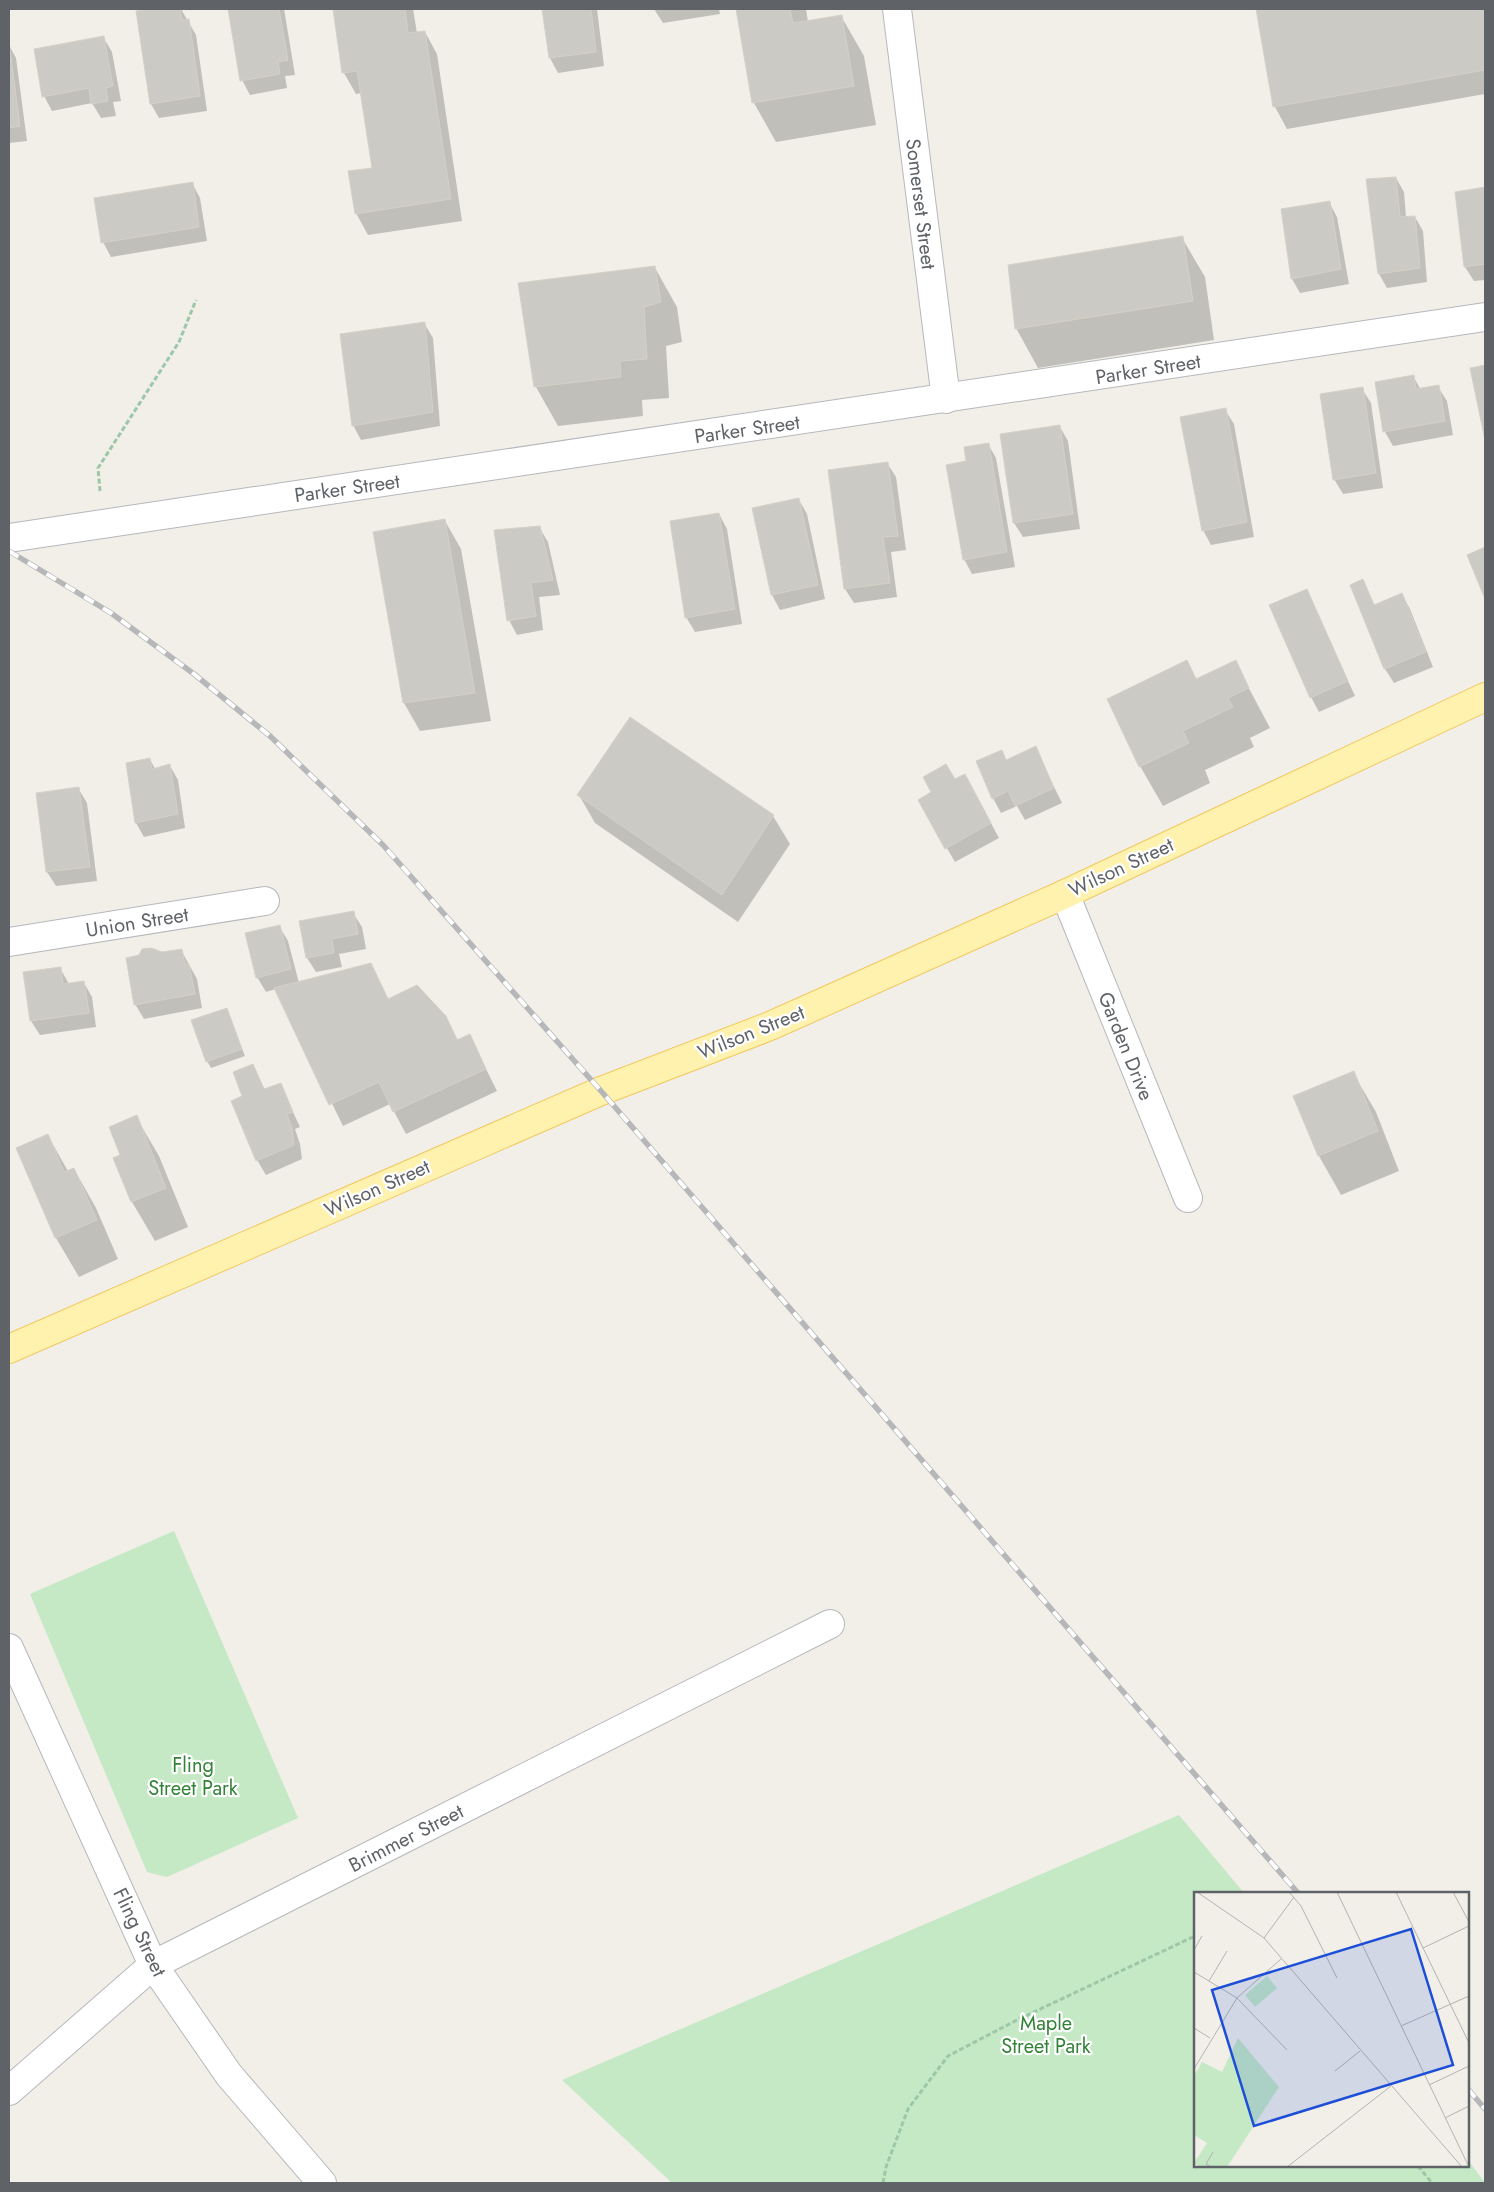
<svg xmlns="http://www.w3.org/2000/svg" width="1494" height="2192" font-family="Jost,sans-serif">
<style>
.green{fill:#c5e8c5}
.shadow{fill:#0003}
.building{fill:#cccac5;stroke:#d6d1c6}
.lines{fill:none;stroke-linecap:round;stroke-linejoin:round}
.street-casing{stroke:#b5b8bc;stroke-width:30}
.primary-casing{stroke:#f2c960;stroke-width:30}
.path{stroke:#9cc7a9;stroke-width:3;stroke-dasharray:5 2.5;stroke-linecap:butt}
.street{stroke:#fff;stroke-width:28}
.primary{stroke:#fff2af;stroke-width:28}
.rail-casing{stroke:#b6b7b8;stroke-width:5.5}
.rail{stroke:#fff;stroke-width:4;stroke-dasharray:11;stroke-linecap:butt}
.labels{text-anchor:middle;stroke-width:4.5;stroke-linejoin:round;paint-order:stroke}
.street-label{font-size:20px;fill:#5f6368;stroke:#fff}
.park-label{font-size:20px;fill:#348238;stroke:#fff}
.inset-road{fill:none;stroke:#b3b3b1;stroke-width:1}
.view{fill:#1d4ed8;fill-opacity:0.15;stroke:#1d4ed8;stroke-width:2.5}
.inset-edge{fill:none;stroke:#5f6368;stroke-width:2.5}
</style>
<rect width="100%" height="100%" fill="#f1efe8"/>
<g class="green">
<path d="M174 1531 298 1818 167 1877 147 1872 30 1594Z"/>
<path d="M1179 1815 1244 1893H1195V2166H1468V2160L1485 2183H672L562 2080Z"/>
</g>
<g class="shadow">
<path d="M160 9H181L196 35 207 111 159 118 151 104 137 12Z"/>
<path d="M229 9H284L295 75 285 76 287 88 250 95 242 80Z"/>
<path d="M334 9H413L417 33 425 32 437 54 462 221 368 235 356 213 373 169 362 93 356 94 344 73Z"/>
<path d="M543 9H597L604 66 558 73 550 58Z"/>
<path d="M654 9H719L720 14 663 23Z"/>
<path d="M737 9H806L808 22 841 16 864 56 876 125 776 142 754 103Z"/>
<path d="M1258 9H1485V94L1287 129 1275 107Z"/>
<path d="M103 37 112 52 121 101 113 102 116 116 101 118 92 103 52 111 44 96Z"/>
<path d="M9 45 16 58 27 141 9 143Z"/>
<path d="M1396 178 1404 192 1406 217H1415L1423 231 1427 282 1387 288 1379 274Z"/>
<path d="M192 183 200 198 207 241 111 257 103 242Z"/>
<path d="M1485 188V280L1474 281 1465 267 1456 193Z"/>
<path d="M1329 202 1337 217 1349 284 1300 293 1292 279Z"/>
<path d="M1182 238 1205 277 1214 340 1038 368 1016 328Z"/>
<path d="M655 268 677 307 682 342 666 346 669 398 642 400 643 416 558 426 536 387Z"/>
<path d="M424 323 433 338 440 426 361 440 353 425Z"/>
<path d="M1485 366V434L1472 369Z"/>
<path d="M1413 376 1421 390 1438 387 1447 401 1453 435 1393 446 1385 432Z"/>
<path d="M1362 389 1371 403 1383 488 1343 494 1334 479Z"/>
<path d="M1225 410 1234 424 1254 537 1211 545 1203 530Z"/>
<path d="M1060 427 1068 441 1080 529 1023 537 1014 523 1001 435Z"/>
<path d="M988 444 996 458 1015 567 972 574 964 559 967 462Z"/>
<path d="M887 463 896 477 906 550 891 552 897 597 854 603 845 589Z"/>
<path d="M799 500 807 514 825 599 780 610 772 595 754 509Z"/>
<path d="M719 514 727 529 742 624 695 632 686 617Z"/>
<path d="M445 521 461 549 491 721 420 731 404 703Z"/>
<path d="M539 527 548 542 560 595 539 597 543 630 517 635 509 620Z"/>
<path d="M1362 581 1375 606 1402 595 1410 609 1433 667 1394 683 1385 669 1351 585Z"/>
<path d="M1306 590 1355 696 1319 712 1311 697Z"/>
<path d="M1187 662 1197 680 1235 662 1270 728 1250 738 1254 747 1205 770 1210 783 1163 806 1140 766Z"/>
<path d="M630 719 773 816 790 844 738 922 595 823 579 795Z"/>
<path d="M1035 748 1062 803 1025 820 1017 806 1001 813 993 798 1007 761Z"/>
<path d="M150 759 155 769 170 766 178 780 185 828 144 837 136 823Z"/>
<path d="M955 781 973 790 999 838 955 862 919 800Z"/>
<path d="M78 788 87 803 97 881 56 886 47 872 37 795Z"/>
<path d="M353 913 362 927 366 949 339 954 342 967 316 972 307 958Z"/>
<path d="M279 926 288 941 299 983 370 965 389 1000 445 1016 458 1040 469 1035 497 1091 406 1134 390 1104 343 1126 276 989 266 992 257 977Z"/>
<path d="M181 950 197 979 202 1008 144 1019 135 1004 162 954Z"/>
<path d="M60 968 69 984 84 983 92 997 96 1027 40 1035 31 1021 25 973Z"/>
<path d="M226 1009 245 1056 211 1068 207 1061Z"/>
<path d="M253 1065 265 1090 280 1084 300 1127 295 1129 300 1144 302 1159 266 1175 257 1160 244 1097Z"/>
<path d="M1353 1073 1376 1112 1399 1171 1341 1195 1319 1156Z"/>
<path d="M136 1117 159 1156 188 1227 155 1241 132 1202 115 1159 122 1156Z"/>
<path d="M48 1136 68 1171 74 1169 96 1208 118 1259 79 1277 56 1238 17 1149Z"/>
</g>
<g class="building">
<path d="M152 9H180L182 20 189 19 200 96 150 104 136 11Z"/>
<path d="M228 9H279L288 60 278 62 280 74 240 81Z"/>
<path d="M333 9H405L408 33 425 31 451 199 355 214 348 171 372 168 357 71 342 73Z"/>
<path d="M542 9H591L596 52 549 58Z"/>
<path d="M736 9H790L793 23 842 15 854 86 752 103Z"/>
<path d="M1256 9H1485V70L1273 107Z"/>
<path d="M104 36 113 86 106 88 108 101 91 104 89 88 42 97 34 49Z"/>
<path d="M9 43 20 126 9 128Z"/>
<path d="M1396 177 1400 217 1415 216 1420 268 1378 274 1366 179Z"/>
<path d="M193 182 199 227 101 243 94 198Z"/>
<path d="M1485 187V264L1464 267 1455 192Z"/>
<path d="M1330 201 1341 269 1291 279 1281 209Z"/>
<path d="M1183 236 1193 301 1015 329 1008 265Z"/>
<path d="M655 266 661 302 644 307 647 359 620 361 621 377 534 387 518 283Z"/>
<path d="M425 322 433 412 352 426 340 334Z"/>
<path d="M1485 365V440L1470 368Z"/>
<path d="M1414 375 1416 389 1439 385 1445 421 1383 432 1375 382Z"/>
<path d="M1363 387 1376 473 1333 480 1320 394Z"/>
<path d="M1226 408 1247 522 1202 531 1180 417Z"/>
<path d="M1060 425 1073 514 1013 523 1000 434Z"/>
<path d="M989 443 1007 552 963 560 946 465 966 461 964 447Z"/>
<path d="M888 462 898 536 883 537 890 583 844 589 828 470Z"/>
<path d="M799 498 818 585 771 595 752 508Z"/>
<path d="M719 513 735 609 685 618 670 521Z"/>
<path d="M445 519 475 693 403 703 373 532Z"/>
<path d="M540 526 553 580 531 583 536 616 507 621 494 530Z"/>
<path d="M1485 547V599L1467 555Z"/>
<path d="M1363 579 1374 605 1402 593 1426 652 1384 669 1350 585Z"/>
<path d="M1307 589 1348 681 1310 698 1269 605Z"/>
<path d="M1187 660 1196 679 1236 660 1249 688 1228 698 1233 707 1183 731 1189 743 1139 767 1107 699Z"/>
<path d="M630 717 774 815 722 895 577 795Z"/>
<path d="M1036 746 1054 788 1015 806 1008 791 992 799 976 761 1002 750 1006 760Z"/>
<path d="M150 758 152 769 170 764 178 814 135 823 126 763Z"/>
<path d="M946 764 955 779 965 774 991 823 945 849 918 800 931 792 923 777Z"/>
<path d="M79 787 90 867 46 872 36 793Z"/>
<path d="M354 911 358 934 332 939 334 953 306 958 299 921Z"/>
<path d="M280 925 291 969 256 978 245 933Z"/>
<path d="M151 948 162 952 182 949 185 964H189L195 994 134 1005 126 958 139 955 142 949Z"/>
<path d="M371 963 388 999 417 985 446 1016 457 1040 470 1034 486 1069 393 1112 379 1082 329 1105 274 988Z"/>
<path d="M61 967 63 984 84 981 89 1013 30 1021 23 972Z"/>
<path d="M227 1008 242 1049 206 1062 191 1020Z"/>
<path d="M253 1064 264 1089 281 1083 293 1112 287 1114 292 1128 294 1145 256 1161 231 1101 242 1096 233 1072Z"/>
<path d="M1354 1071 1378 1131 1318 1156 1293 1096Z"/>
<path d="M137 1115 166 1188 131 1202 113 1158 120 1155 109 1127Z"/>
<path d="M48 1134 64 1172 74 1168 97 1220 55 1238 16 1148Z"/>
</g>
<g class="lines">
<g class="street-casing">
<g id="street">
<path d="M897 9 946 399"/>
<path d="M9 538 1485 317"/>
<path d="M1065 894 1188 1198"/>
<path d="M9 942 265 901"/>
<path d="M9 1648 153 1965 229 2075 322 2183"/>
<path d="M9 2091 153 1965 830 1624"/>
</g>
</g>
<g class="primary-casing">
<path id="primary" d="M9 1349 601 1091 770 1026 1065 894 1485 697"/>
</g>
<g class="path">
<path d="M100 491 98 468 179 342 196 300"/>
<path d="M1418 2166 1432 2183"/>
<path d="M883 2183 886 2167 908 2109 948 2056 1017 2020 1195 1936"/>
</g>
<use href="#street" class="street"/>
<use href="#primary" class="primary"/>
<g class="rail-casing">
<g id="rail">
<path d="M9 551 111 613 194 674 270 736 383 845 601 1091 1298 1893"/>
<path d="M1468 2089 1485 2109"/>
</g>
</g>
<use href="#rail" class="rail"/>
</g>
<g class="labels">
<g class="street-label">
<text transform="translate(921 204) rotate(83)" y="7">Somerset Street</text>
<text transform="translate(1148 369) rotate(-9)" y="7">Parker Street</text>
<text transform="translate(747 429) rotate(-8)" y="7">Parker Street</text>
<text transform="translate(347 488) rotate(-8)" y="7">Parker Street</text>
<text transform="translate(1121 867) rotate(-25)" y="7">Wilson Street</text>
<text transform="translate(137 922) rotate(-9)" y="7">Union Street</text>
<text transform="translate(751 1032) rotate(-22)" y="7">Wilson Street</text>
<text transform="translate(1126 1046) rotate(68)" y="7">Garden Drive</text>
<text transform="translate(377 1188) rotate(-24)" y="7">Wilson Street</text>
<text transform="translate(406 1838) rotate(-27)" y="7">Brimmer Street</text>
<text transform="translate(140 1932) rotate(64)" y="7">Fling Street</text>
</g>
<g class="park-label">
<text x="193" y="1772">Fling<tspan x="193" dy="23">Street Park</tspan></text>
<text x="1046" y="2030">Maple<tspan x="1046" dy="23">Street Park</tspan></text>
</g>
</g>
<g transform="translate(1194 1892)">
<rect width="275" height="275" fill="#f1efe8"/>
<path d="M73 84 83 96 61 115 51 103ZM44 146 85 195 33 275H6L0 271 13 251 0 243V184L8 170 28 180Z" fill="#c5e8c5"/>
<path class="inset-road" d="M3 0 70 46 268 275M95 0 107 14 143 86M143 0 275 275M202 0 275 151M259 0 275 30M70 46 100 5M229 56 275 34M0 58 8 44M0 80 43 106 93 158M15 89 33 59M207 134 275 104M0 136 16 146M0 177 43 106 87 67M141 179 166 159M235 193 275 174M251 226 275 214M17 275 12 272 19 260M93 275 197 194"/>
<path class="view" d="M217 37 259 173 60 234 18 98Z"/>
<rect width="275" height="275" class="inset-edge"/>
</g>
<rect width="1494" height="2192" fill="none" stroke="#5f6368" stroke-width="20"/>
</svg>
